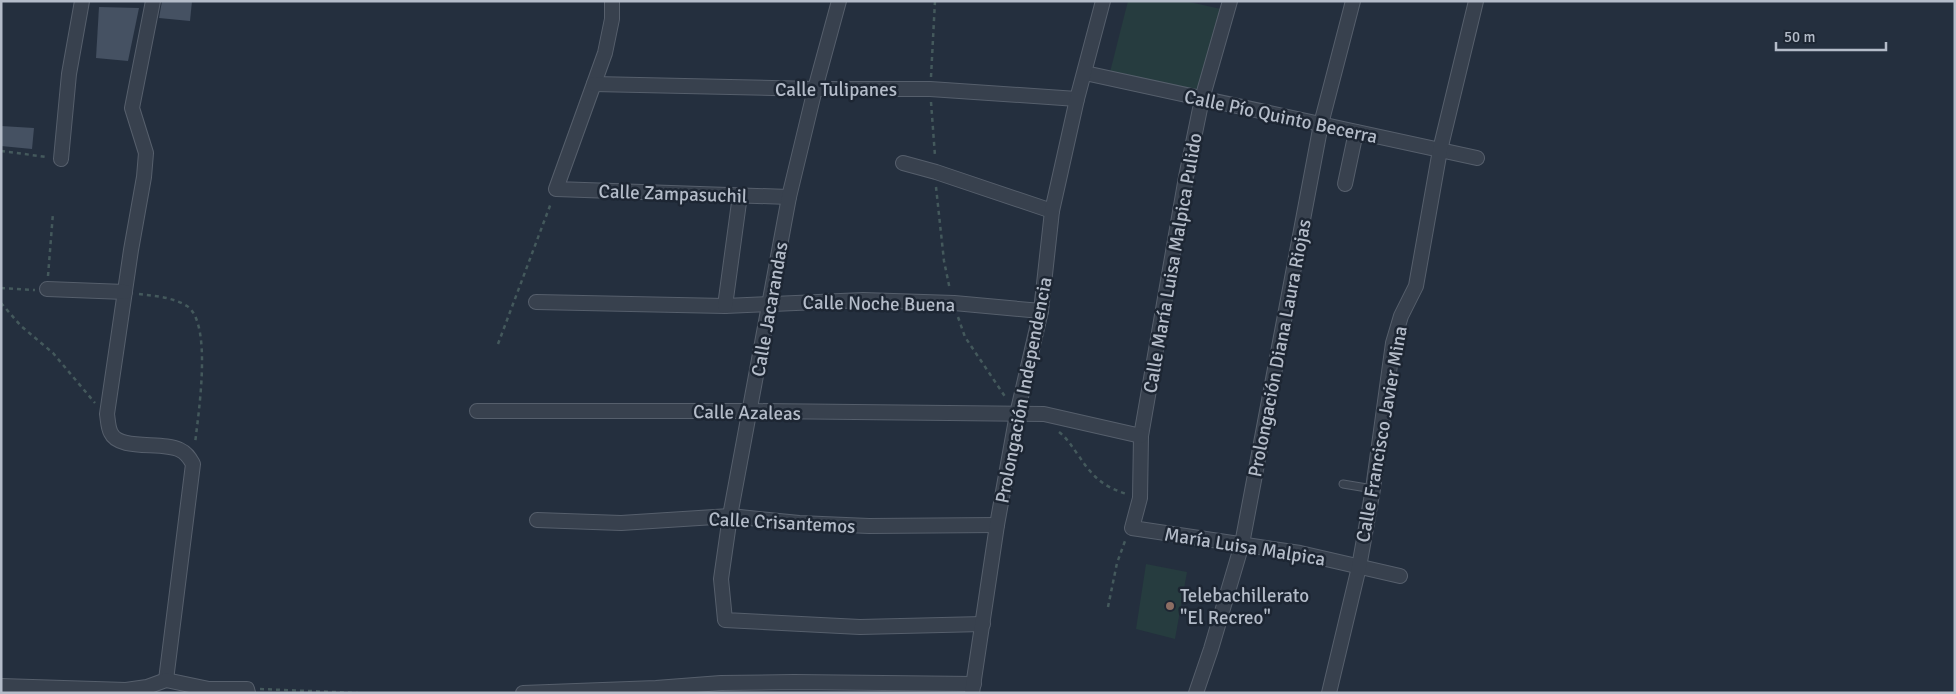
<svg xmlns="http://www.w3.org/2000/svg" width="1956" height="694" font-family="Signika,sans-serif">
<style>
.green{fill:#263c3f}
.building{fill:#455162}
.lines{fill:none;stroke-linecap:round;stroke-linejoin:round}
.service-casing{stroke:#565f6c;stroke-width:9}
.minor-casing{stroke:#565f6c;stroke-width:16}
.path{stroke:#44595c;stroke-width:2.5;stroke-dasharray:4 4;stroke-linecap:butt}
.service{stroke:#38414e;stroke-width:7}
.minor{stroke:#38414e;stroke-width:14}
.education-dot{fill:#8d6e63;stroke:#1d2633;stroke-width:2}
.labels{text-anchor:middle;stroke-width:5;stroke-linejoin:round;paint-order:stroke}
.street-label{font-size:19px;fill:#b4bcc9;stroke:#1d2633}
.poi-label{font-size:19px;fill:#b4bcc9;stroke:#1d2633;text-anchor:start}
</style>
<rect width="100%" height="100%" fill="#242f3e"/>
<g class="green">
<path d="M1128 1H1185L1221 9 1199 94 1110 72Z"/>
<path d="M1146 564 1187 572 1175 639 1136 629Z"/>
</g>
<g class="building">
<path d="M162 1H192L190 21 159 18Z"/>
<path d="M99 7 139 8 128 61 96 58Z"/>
<path d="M1 126 34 128 32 149 1 146Z"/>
</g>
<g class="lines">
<g class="service-casing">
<path id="service" d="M1343 484 1373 489"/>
</g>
<g class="minor-casing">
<g id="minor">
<path d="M153 1 132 108 146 153 144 177 131 250 107 414C108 420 108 428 111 433 119 451 163 441 180 450 187 453 190 459 193 464L166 680"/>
<path d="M612 1V19L605 53 556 189 789 197"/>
<path d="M839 1 815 89 789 197 730 516 721 579 725 620 860 627 983 624"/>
<path d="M1230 1 1202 99 1186 177 1141 436 1140 498 1132 528 1300 553 1400 576"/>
<path d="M1085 73 1477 158"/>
<path d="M594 84 815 89H930L1077 99"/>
<path d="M61 159 69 74 82 1"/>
<path d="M903 163 936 172 1052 211"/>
<path d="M1345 184 1356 132"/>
<path d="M47 289 125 292"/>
<path d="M536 302 725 306 863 300 954 303 1041 311"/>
<path d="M725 306 740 195"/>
<path d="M477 411H750L1044 414 1141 436"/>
<path d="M537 520 621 523 730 516 799 523 869 526 997 525"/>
<path d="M1 686 126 690 147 687 166 680 209 689H247L248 693"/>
<path d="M523 693 656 688 721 683 794 682 974 684"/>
<path d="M972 693 997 525 1017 414 1041 311 1052 211 1077 99 1103 1"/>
<path d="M1196 693 1211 649 1242 544 1321 124 1353 1"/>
<path d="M1329 693 1359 567 1373 489 1393 343 1401 316 1416 286 1440 150 1476 1"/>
</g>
</g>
<g class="path">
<path d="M931 77 935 1"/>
<path d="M931 102 935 156"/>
<path d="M1 151 47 157"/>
<path d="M936 187 944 261 950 290"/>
<path d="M48 276 53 213"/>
<path d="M1 288 35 290"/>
<path d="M139 294C155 296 172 297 187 306 213 324 198 415 195 444"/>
<path d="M1 303 21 326 53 353 95 403"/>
<path d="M958 317 965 337 1006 398"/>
<path d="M498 344 551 203"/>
<path d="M1059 432C1068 439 1072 447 1079 456 1092 476 1103 487 1127 494"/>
<path d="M1108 607 1117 563 1125 541"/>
<path d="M260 689 358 693"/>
</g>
<use href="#service" class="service"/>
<use href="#minor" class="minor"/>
</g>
<circle class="education-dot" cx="1170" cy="606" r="5"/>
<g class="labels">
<g class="street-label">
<text x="836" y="96">Calle Tulipanes</text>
<text transform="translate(1281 116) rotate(12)" y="7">Calle Pío Quinto Becerra</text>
<text transform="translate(673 193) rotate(2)" y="7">Calle Zampasuchil</text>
<text transform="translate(1172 263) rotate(-80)" y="7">Calle María Luisa Malpica Pulido</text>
<text transform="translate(879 303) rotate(1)" y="7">Calle Noche Buena</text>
<text transform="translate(769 309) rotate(-80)" y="7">Calle Jacarandas</text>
<text transform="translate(1279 348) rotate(-79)" y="7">Prolongación Diana Laura Riojas</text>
<text transform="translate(1023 390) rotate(-79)" y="7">Prolongación Independencia</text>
<text transform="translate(747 412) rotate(1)" y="7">Calle Azaleas</text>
<text transform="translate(1381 434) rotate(-80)" y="7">Calle Francisco Javier Mina</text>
<text transform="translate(782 522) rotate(3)" y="7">Calle Crisantemos</text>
<text transform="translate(1245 546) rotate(9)" y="7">María Luisa Malpica</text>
</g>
<g class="poi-label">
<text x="1180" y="602">Telebachillerato<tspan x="1180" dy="22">"El Recreo"</tspan></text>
</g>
</g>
<rect width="1956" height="694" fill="none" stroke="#b4bcc9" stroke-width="5"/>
<path d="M1776 42v8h110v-8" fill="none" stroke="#b4bcc9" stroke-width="2.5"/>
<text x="1784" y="42" font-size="15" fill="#b4bcc9" stroke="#1d2633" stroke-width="4" paint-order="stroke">50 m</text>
</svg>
